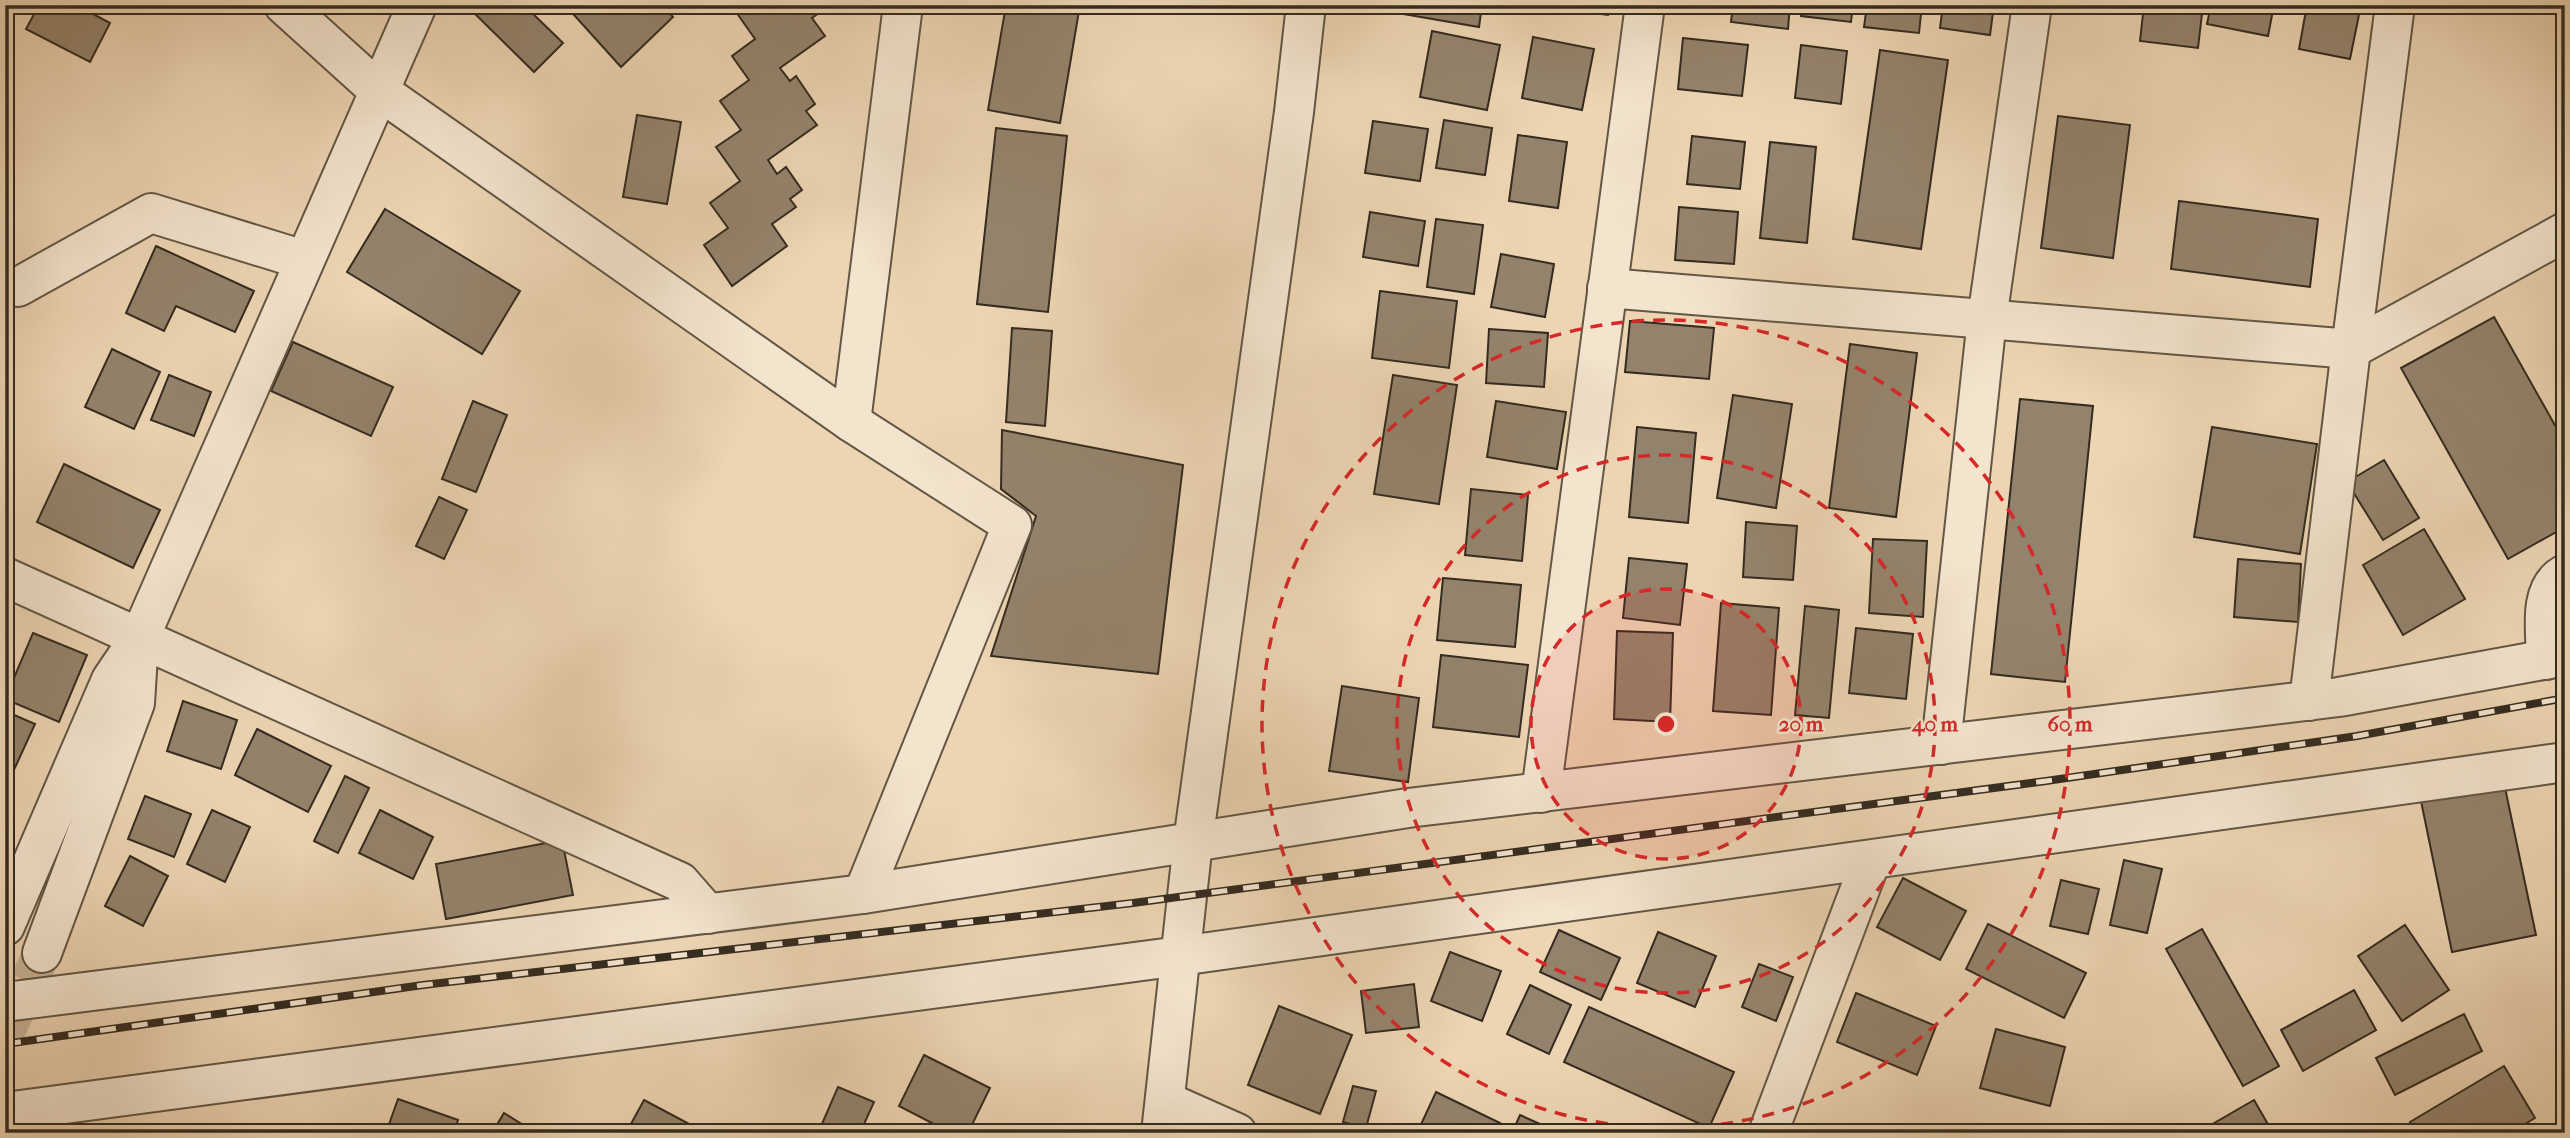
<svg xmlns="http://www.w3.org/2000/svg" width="2570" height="1138" font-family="'IM FELL French Canon',serif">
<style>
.building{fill:#94836c;stroke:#342b20;stroke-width:2}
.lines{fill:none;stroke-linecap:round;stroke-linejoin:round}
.minor-tunnel{stroke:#c8b396;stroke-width:38;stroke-dasharray:38 19;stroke-linecap:butt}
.minor-casing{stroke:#625645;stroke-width:42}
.minor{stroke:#f3e4ce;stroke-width:38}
.rail-casing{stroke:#342b20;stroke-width:8}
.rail{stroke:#f3e4ce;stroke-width:5;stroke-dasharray:16;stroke-linecap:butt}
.ring{fill:none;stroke:#d62828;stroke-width:3.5;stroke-dasharray:12 9}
.centre{fill:#d62828;stroke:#f3e4ce;stroke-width:3.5}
.ring-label{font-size:21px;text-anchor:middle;font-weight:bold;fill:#d62828;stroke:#f3e4ce;stroke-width:5;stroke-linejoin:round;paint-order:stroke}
</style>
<rect width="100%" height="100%" fill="#edd5b3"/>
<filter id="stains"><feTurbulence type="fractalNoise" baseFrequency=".00286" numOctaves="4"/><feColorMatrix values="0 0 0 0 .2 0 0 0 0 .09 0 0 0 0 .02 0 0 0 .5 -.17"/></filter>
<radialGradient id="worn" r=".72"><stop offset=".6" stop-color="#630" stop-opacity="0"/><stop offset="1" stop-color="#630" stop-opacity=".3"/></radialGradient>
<g class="building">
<path d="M39 5H76L110 23 90 62 26 29Z"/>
<path d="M466 5H529L527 8 563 43 534 72Z"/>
<path d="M565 5H662L673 17 621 67Z"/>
<path d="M740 5 829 6 812 18 825 36 780 68 790 81 796 76 815 104 806 111 817 125 768 160 777 174 786 167 802 190 790 199 796 207 772 224 787 246 732 286 704 245 728 228 710 203 740 181 716 147 741 130 720 101 749 80 732 56 755 39 734 9Z"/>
<path d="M1006 5H1080L1060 123 988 110Z"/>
<path d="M1405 5H1482L1479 27 1403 14Z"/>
<path d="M1524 5H1609L1608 15Z"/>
<path d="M1733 5H1790L1788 29 1731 22Z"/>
<path d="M1802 5H1853L1851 22 1801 16Z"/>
<path d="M1867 5H1922L1919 33 1864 27Z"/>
<path d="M1943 5H1994L1990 35 1940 28Z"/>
<path d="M2144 5H2203L2198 48 2140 41Z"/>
<path d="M2211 5H2274L2268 36 2207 24Z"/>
<path d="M2307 5H2361L2350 59 2299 49Z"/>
<path d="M1432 31 1500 45 1487 110 1420 97Z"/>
<path d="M1533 37 1594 49 1582 110 1522 98Z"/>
<path d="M1683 38 1748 45 1742 96 1678 89Z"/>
<path d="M1801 45 1847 51 1841 104 1795 98Z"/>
<path d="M1880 50 1948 60 1921 249 1853 239Z"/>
<path d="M637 115 681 122 667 204 623 197Z"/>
<path d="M2058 116 2130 125 2113 258 2041 248Z"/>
<path d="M1444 120 1492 128 1485 175 1436 168Z"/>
<path d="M1373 121 1428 129 1420 181 1365 173Z"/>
<path d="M996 128 1067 136 1048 312 977 304Z"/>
<path d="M1518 135 1567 142 1558 208 1509 201Z"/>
<path d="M1692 136 1745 142 1740 189 1687 184Z"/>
<path d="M1770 142 1816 147 1807 243 1760 238Z"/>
<path d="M2179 201 2318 219 2310 287 2171 269Z"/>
<path d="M1679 207 1738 212 1734 264 1675 260Z"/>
<path d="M385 209 520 291 482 354 347 272Z"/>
<path d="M1370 212 1425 221 1418 266 1363 257Z"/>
<path d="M1436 219 1483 225 1474 294 1427 287Z"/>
<path d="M156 246 254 291 235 332 176 306 164 331 126 313Z"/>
<path d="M1501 254 1554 264 1545 317 1491 307Z"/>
<path d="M1380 291 1457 301 1449 368 1372 358Z"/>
<path d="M2494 317 2565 443V527L2508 559 2401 368Z"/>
<path d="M1630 321 1714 328 1709 379 1625 372Z"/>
<path d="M1012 328 1052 331 1045 426 1006 422Z"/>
<path d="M1489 329 1548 333 1544 387 1486 383Z"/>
<path d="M293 342 393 387 371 436 271 391Z"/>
<path d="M1850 344 1917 353 1896 517 1829 508Z"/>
<path d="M112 349 160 372 134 429 85 407Z"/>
<path d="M169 375 211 392 194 436 151 420Z"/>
<path d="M1393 375 1457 385 1439 504 1374 494Z"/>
<path d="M1733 395 1792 404 1776 508 1717 498Z"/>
<path d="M2020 399 2093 406 2065 682 1991 674Z"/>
<path d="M473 401 507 415 476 492 442 479Z"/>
<path d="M1496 401 1566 412 1557 469 1487 457Z"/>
<path d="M1637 427 1696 433 1688 523 1629 517Z"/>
<path d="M2212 427 2317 444 2300 554 2194 537Z"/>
<path d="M1002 430 1183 465 1158 674 991 656 1036 516 1001 489Z"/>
<path d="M2384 460 2419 518 2383 540 2347 482Z"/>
<path d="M64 464 160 510 133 568 37 522Z"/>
<path d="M1471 489 1528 495 1522 561 1465 555Z"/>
<path d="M439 497 467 510 444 559 416 546Z"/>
<path d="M1746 522 1797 526 1793 580 1743 577Z"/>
<path d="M2424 529 2465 599 2403 635 2363 565Z"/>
<path d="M1873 539 1927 541 1923 617 1869 613Z"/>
<path d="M1629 558 1687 564 1680 625 1623 618Z"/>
<path d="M2238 559 2301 564 2298 622 2234 617Z"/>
<path d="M1443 578 1521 585 1515 647 1437 640Z"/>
<path d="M1721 603 1779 608 1771 715 1713 711Z"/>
<path d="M1805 606 1839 610 1829 718 1795 715Z"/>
<path d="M1856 628 1913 634 1906 699 1849 693Z"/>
<path d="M1617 631 1673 633 1670 722 1614 719Z"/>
<path d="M33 633 87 655 59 722 5 699Z"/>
<path d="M1441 655 1528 665 1519 737 1433 727Z"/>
<path d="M1342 686 1419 698 1408 782 1329 771Z"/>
<path d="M183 701 237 720 221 769 167 751Z"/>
<path d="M5 711 35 724 13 772 5 769Z"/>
<path d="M257 729 331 766 308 812 235 775Z"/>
<path d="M345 776 369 788 338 853 314 841Z"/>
<path d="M2504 783 2536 935 2452 952 2421 801Z"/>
<path d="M145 796 191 814 174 857 128 839Z"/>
<path d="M212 810 250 827 225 882 187 864Z"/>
<path d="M380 810 433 837 413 879 359 853Z"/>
<path d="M562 840 573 895 446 919 436 864Z"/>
<path d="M130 856 168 876 143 926 105 906Z"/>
<path d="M2124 860 2162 869 2147 933 2110 925Z"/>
<path d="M1903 878 1966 911 1940 960 1877 927Z"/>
<path d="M2061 880 2099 889 2088 934 2050 926Z"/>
<path d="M1988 924 2086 973 2064 1018 1966 969Z"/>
<path d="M2405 925 2449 990 2402 1021 2358 956Z"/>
<path d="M2202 929 2279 1066 2243 1086 2166 949Z"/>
<path d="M1559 930 1620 958 1601 1000 1540 972Z"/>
<path d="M1658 932 1716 956 1695 1007 1637 983Z"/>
<path d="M1450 952 1501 971 1482 1021 1431 1001Z"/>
<path d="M1759 964 1793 977 1776 1021 1742 1007Z"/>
<path d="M1414 984 1419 1027 1366 1033 1361 991Z"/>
<path d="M1530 985 1571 1005 1549 1054 1507 1034Z"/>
<path d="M2354 990 2376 1030 2303 1071 2281 1030Z"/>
<path d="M1856 993 1936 1026 1917 1075 1837 1042Z"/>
<path d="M1279 1006 1352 1035 1320 1114 1248 1085Z"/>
<path d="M1589 1007 1734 1072 1709 1128 1564 1062Z"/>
<path d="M2464 1014 2482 1051 2395 1095 2376 1058Z"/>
<path d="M1996 1029 2065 1047 2050 1106 1980 1088Z"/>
<path d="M924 1055 990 1088 968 1133H951L899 1106Z"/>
<path d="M2504 1066 2535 1118 2510 1133H2417L2410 1122Z"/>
<path d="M1353 1086 1376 1091 1366 1128 1343 1122Z"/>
<path d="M838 1087 874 1102 860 1133H818Z"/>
<path d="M1436 1092 1500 1123 1495 1133H1417Z"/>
<path d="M398 1099 458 1120 454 1133H386Z"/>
<path d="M644 1100 706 1133H626Z"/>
<path d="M2254 1100 2273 1133H2197Z"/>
<path d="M504 1113 536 1133H492Z"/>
<path d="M1520 1115 1560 1133H1512Z"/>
<path d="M2057 1124 2099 1131V1133H2056Z"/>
</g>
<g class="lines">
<path class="minor-tunnel" d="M5 1034 42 953"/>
<g class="minor-casing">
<g id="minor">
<path d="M284 5 378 90 851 422 1012 525 863 894"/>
<path d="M18 287 151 213 304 260"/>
<path d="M1607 288 2351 349 2395 5"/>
<path d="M851 422 903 5"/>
<path d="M5 577 680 882 708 914"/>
<path d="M2546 660C2546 633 2537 589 2565 574"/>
<path d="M2309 701 2351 349 2565 232"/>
<path d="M1941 745 1987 319 2032 5"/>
<path d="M1541 793 1645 5"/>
<path d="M5 926 111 680 140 637 417 5"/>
<path d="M42 953 135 703 139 639"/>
<path d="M5 1002 863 894 1408 808 2339 697 2565 656"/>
<path d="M1165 1101 1237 1133"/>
<path d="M5 1112 1180 956 2565 762"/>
<path d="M1161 1133 1193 842 1294 112 1306 5"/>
<path d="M1768 1133 1871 860"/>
</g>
</g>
<use href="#minor" class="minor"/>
<g class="rail-casing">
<path id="rail" d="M5 1044 423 985 1133 903 2046 781 2357 736 2565 698"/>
</g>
<use href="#rail" class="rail"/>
</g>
<circle cx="1666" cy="724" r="135" fill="#d62828" fill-opacity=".12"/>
<g class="ring">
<circle cx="1666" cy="724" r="135"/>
<circle cx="1666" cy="724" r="269"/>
<circle cx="1666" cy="724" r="404"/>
</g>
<circle cx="1666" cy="724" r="10" class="centre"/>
<g class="ring-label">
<text x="1801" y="731">20 m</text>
<text x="1935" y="731">40 m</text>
<text x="2070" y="731">60 m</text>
</g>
<rect width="2570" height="1138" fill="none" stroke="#edd5b3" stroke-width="28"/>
<rect x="7" y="7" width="2556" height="1124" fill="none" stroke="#342b20" stroke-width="3.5"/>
<rect x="14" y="14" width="2542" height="1110" fill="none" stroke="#342b20" stroke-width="2"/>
<rect width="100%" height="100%" filter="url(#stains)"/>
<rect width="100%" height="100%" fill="url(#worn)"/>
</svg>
